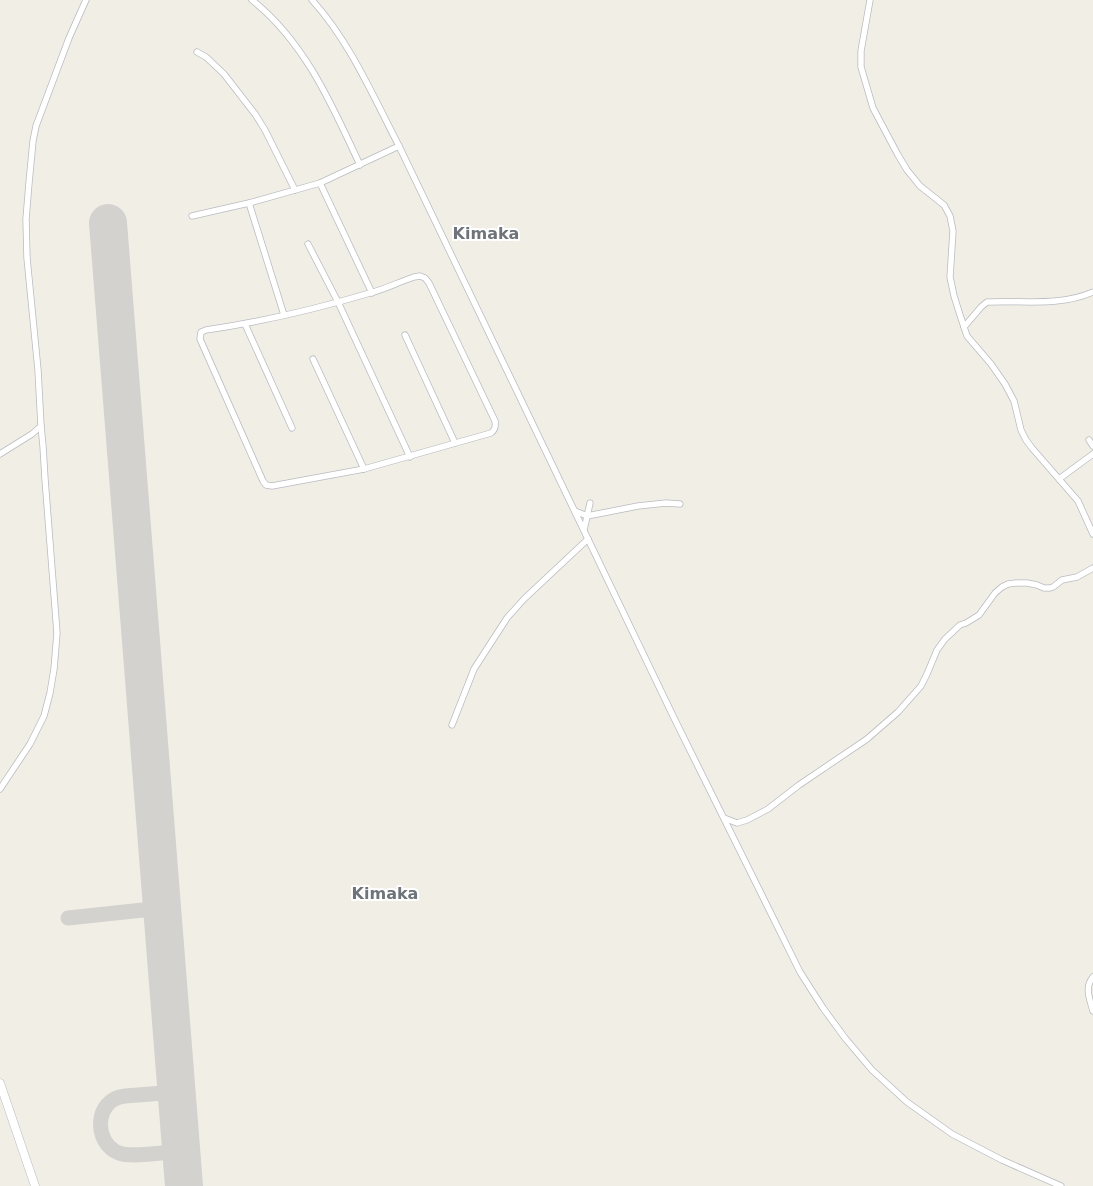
<svg xmlns="http://www.w3.org/2000/svg" width="1093" height="1186" font-family="'DejaVu Sans',sans-serif">
<style>
.lines{fill:none;stroke-linecap:round;stroke-linejoin:round}
.taxiway{stroke:#d3d2ce;stroke-width:15}
.runway{stroke:#d3d2ce;stroke-width:38}
.minor-casing{stroke:#b8bbc0;stroke-width:7}
.secondary-casing{stroke:#b9bcc2;stroke-width:9}
.minor{stroke:#fff;stroke-width:5.5}
.secondary{stroke:#fff;stroke-width:8}
.labels{text-anchor:middle;stroke-width:4;stroke-linejoin:round;paint-order:stroke}
.quarter-label{font-size:16px;font-weight:bold;fill:#6e7479;stroke:#fff}
</style>
<rect width="100%" height="100%" fill="#f1eee6"/>
<g class="lines">
<g class="taxiway">
<path d="M68 918 162 908"/>
<path d="M176 1092 125 1096C94 1099 93 1143 119 1153 131 1158 166 1152 181 1151"/>
</g>
<path class="runway" d="M108 223 184 1186"/>
<g class="minor-casing">
<g id="minor">
<path d="M252 0C305 42 332 105 360 165"/>
<path d="M312 0C350 42 373 96 399 146L675 720 800 972 823 1008 845 1038 872 1070 907 1102 952 1134 1002 1160 1061 1186"/>
<path d="M870 0 861 51V67L873 108 898 155 907 170 920 186 944 205 950 216 953 231 950 277 954 296 960 315 967 336 991 364 1005 384 1014 401 1021 430 1026 440 1032 448 1078 501 1093 534"/>
<path d="M197 52 206 57 224 74 255 114 265 130 295 190"/>
<path d="M320 183 372 293"/>
<path d="M249 203 284 315"/>
<path d="M192 216 249 203 320 183 399 146"/>
<path d="M308 244 338 302 410 457"/>
<path d="M420 276 425 278 429 283 495 421C496 427 495 430 491 433L364 469 272 486 266 485 263 481 200 339 201 332 206 330C261 322 316 309 370 293 385 289 399 282 414 277Z"/>
<path d="M245 324 292 428"/>
<path d="M964 327 981 307 987 302C1022 300 1059 307 1093 292"/>
<path d="M405 335 455 443"/>
<path d="M313 359 364 469"/>
<path d="M1089 440 1093 446"/>
<path d="M0 454 32 434 41 426 38 370 27 258 26 219 29 183 33 141 36 126 69 38 86 0"/>
<path d="M1059 479 1093 454"/>
<path d="M575 511 587 516 638 506 666 503 680 504"/>
<path d="M584 530 590 503"/>
<path d="M452 725 474 669 507 618 524 599 588 539"/>
<path d="M0 789 30 744 44 716 50 693 54 669 57 633 45 479 43 446 41 426"/>
<path d="M724 818 737 823 747 820 768 809 799 785 867 739 898 712 921 686 927 674 937 650 945 639 960 625 966 623 979 615 995 593 1002 587 1008 584 1016 583H1027L1037 585 1044 588H1050L1053 587 1062 580 1077 577 1093 568"/>
<path d="M1093 977C1084 987 1090 1000 1093 1011"/>
</g>
</g>
<g class="secondary-casing">
<path id="secondary" d="M0 1083 35 1186"/>
</g>
<use href="#minor" class="minor"/>
<use href="#secondary" class="secondary"/>
</g>
<g class="labels">
<g class="quarter-label">
<text x="486" y="239">Kimaka</text>
<text x="385" y="899">Kimaka</text>
</g>
</g>
</svg>
